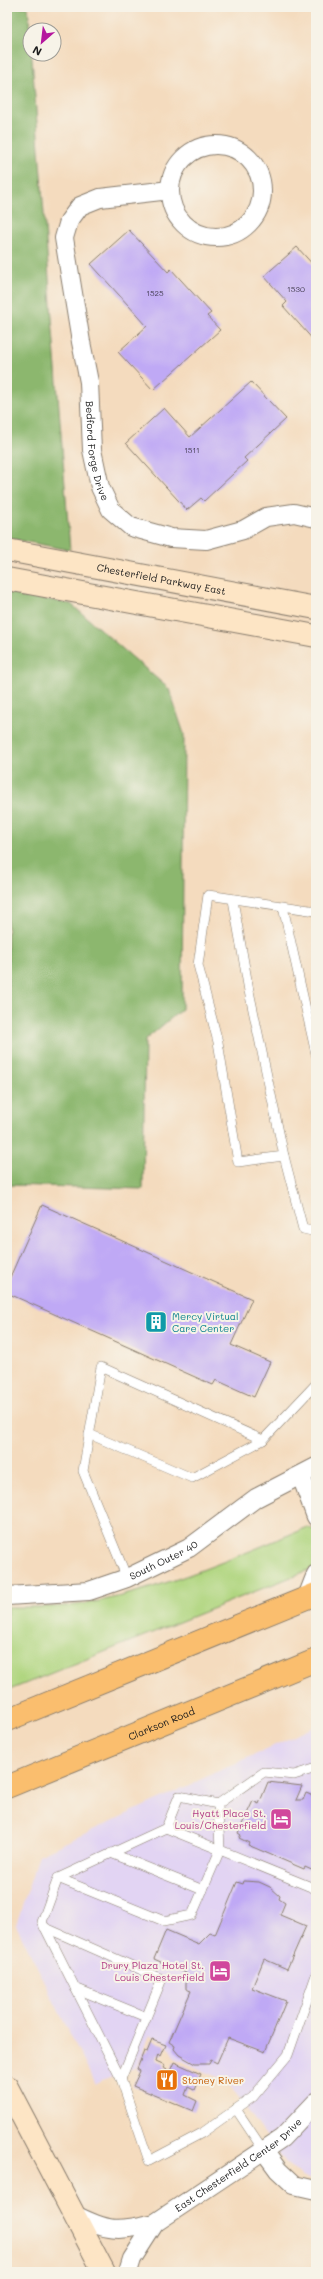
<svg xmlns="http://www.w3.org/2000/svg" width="323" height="2279" font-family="Mali,sans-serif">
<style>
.built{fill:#e2d4f3}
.green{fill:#b0d680;stroke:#66794e}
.forest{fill:#8cb76e;stroke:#546a45}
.building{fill:#bfa9f5}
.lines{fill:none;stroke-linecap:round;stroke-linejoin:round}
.lane-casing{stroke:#887c6d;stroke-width:10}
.street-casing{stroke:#887c6d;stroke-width:20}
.secondary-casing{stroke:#887c6d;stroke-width:24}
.primary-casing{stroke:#887c6d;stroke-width:24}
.lane{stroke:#fff;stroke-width:9}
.street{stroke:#fff;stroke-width:18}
.secondary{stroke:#fde5c5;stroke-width:22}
.primary{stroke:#fabe6e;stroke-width:22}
.labels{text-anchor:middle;stroke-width:4;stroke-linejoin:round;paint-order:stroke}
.number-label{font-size:8px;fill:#453f52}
.street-label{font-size:10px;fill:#1c1c1c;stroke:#f7f3e8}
.culture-label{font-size:10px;fill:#0d838f;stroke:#f7f3e8;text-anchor:start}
.hotel-label{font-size:10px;fill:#b23c85;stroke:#f7f3e8;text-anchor:end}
.food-label{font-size:10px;fill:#c56008;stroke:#f7f3e8;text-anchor:start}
</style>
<rect width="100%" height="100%" fill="#f7f3e8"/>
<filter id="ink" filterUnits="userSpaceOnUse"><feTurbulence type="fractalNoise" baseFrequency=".025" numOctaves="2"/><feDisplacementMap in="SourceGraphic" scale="8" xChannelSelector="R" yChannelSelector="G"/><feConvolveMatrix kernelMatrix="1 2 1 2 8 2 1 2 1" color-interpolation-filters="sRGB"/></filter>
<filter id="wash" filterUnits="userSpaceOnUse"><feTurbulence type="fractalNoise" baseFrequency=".012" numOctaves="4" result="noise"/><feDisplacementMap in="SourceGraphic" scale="16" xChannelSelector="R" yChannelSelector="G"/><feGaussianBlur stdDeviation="0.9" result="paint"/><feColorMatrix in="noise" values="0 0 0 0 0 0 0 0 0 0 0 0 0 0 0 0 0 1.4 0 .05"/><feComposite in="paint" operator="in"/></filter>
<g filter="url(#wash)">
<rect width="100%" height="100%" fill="#f4dbbe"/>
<path class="built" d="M316 1726V2181L302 2177 287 2164 226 2081 175 2058 166 2042 150 2035 136 2067 95 2084 16 1925 39 1855Z"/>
<path class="green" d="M308 1527 316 1531V1567L7 1691V1607C34 1607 63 1608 89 1603 165 1589 237 1556 308 1527Z"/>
<g class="forest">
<path d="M7 7H28L70 550 7 538Z"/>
<path d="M7 592 71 604 169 689 184 734 182 1009 145 1040 143 1189 8 1185Z"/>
</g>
<g id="blocks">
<g class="building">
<path d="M129 230 168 272 171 269 211 313 207 316 220 330 153 390 118 352 147 326 91 264Z"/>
<path d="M297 247 316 268V343L283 306 287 302 264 276Z"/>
<path d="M251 382 286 419 244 458 247 461 204 501 201 498 187 510 126 443 164 408 190 437Z"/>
<path d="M42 1205 252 1299 231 1345 270 1362 254 1397 216 1380 213 1385 7 1293V1284Z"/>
<path d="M268 1782 302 1786 296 1800H303L306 1793 316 1797V1872L305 1867 304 1869 248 1845 249 1843 239 1838 241 1835 238 1833 253 1801 259 1804Z"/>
<path d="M244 1881 259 1882 270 1887 280 1896 279 1899 285 1903 280 1915 306 1926 287 1969 264 1959 252 1988 286 2001 265 2052 228 2038 217 2063 211 2060 209 2064H195L179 2055 174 2049 175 2046 169 2042 191 1991 186 1989V1973L154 1959 166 1930 199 1944 210 1933 215 1935 237 1882 243 1884Z"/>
<path d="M152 2040 166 2045 161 2056 158 2054 156 2061 165 2065 163 2068 170 2071 174 2062 201 2074 194 2090 188 2087 185 2095 197 2101 193 2111 133 2086 140 2071 137 2069 144 2051 147 2052Z"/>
</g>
</g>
</g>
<g filter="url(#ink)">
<use href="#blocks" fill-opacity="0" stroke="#887c6d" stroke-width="1"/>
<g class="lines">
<g class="lane-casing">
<g id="lane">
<path d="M233 900 249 991 284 1156"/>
<path d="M283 907 316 1054"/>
<path d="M316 911 208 895 198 965 218 1042 238 1162 284 1156 303 1229 316 1232"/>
<path d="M89 1434 192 1478 263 1440"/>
<path d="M127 1578 83 1471 101 1367 263 1440 316 1384"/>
<path d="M166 1828 179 1796 218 1804"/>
<path d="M111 1853 203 1890"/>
<path d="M58 1878 164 1921 192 1915 220 1850 218 1804 264 1772 294 1775 316 1768"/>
<path d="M316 1889 166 1828 58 1878 42 1922 121 2079 149 2161 202 2133 253 2097 288 2055 316 1975"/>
<path d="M44 1927 162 1979 121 2079"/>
<path d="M75 1988 146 2017"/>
<path d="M236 2109 264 2151"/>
</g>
</g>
<g class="street-casing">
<g id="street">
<circle cx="216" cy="191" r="46"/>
<path id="s1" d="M170 190 100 198 80 206 69 221 64 238 81 342 89 382 92 450 100 487 111 510 131 527 171 538 206 540 243 530 266 517 294 513 316 518"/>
<path d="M301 1476 316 1517"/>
<path id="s2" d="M7 1596 89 1591 127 1578 189 1548 256 1498 316 1467"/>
<path d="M307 1597 316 1574"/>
<path d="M264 2151 278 2170 294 2185 316 2190"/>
<path id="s3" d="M73 2214C109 2232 116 2232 155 2223L282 2138 316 2102"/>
<path d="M128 2272 132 2259 155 2223"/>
</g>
</g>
<g class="secondary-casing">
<g id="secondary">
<path id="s4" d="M7 550 316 608"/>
<path d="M7 579 316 636"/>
<path d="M7 2087 104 2272"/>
</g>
</g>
<g class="primary-casing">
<g id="primary">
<path d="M7 1720 316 1594"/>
<path id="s5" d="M7 1787 316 1660"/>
</g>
</g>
<use href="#lane" class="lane"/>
<use href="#street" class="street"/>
<use href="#secondary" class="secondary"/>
<use href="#primary" class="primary"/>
</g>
</g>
<defs>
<g id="building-square" transform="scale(1.15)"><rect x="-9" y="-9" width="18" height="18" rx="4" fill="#0f9aa8" stroke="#f7f3e8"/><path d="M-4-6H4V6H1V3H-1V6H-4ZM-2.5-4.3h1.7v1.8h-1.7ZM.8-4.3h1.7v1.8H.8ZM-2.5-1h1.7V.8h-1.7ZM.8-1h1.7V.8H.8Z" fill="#fff"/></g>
<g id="hotel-square" transform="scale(1.15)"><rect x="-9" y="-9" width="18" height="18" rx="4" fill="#d1479c" stroke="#f7f3e8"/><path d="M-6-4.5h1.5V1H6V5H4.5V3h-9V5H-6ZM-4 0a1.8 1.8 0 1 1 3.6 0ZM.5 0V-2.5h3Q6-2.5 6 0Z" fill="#fff"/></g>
<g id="restaurant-square" transform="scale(1.15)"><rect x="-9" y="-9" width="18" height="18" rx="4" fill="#e8710a" stroke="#f7f3e8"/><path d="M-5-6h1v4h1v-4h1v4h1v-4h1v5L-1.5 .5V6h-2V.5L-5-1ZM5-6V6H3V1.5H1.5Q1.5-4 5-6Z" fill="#fff"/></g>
</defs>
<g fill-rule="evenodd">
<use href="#building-square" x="156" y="1322"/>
<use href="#hotel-square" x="281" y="1819"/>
<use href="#hotel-square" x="220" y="1971"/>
<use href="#restaurant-square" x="167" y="2080"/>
</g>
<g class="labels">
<g class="number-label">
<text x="296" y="292">1530</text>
<text x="155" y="296">1525</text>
<text x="192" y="453">1511</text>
</g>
<g class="street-label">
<text dy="4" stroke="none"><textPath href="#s1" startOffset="344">Bedford Forge Drive</textPath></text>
<text dy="4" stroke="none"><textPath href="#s4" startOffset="157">Chesterfield Parkway East</textPath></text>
<text dy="4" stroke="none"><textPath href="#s2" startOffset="163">South Outer 40</textPath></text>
<text dy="4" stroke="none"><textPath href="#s5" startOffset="167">Clarkson Road</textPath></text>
<text dy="4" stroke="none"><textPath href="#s3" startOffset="187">East Chesterfield Center Drive</textPath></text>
</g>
<g class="culture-label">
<text x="172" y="1320">Mercy Virtual<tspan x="172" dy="12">Care Center</tspan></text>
</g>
<g class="hotel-label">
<text x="266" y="1817">Hyatt Place St.<tspan x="266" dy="12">Louis/Chesterfield</tspan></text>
<text x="204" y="1969">Drury Plaza Hotel St.<tspan x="204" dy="12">Louis Chesterfield</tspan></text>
</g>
<g class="food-label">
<text x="182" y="2084">Stoney River</text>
</g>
</g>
<rect width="323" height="2279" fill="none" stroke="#f7f3e8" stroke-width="24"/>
<g transform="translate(42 42) rotate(208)"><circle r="19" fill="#f7f3e8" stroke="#9f9d96"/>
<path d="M0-3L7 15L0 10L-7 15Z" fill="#b5179e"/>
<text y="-6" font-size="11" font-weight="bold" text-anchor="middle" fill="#1c1c1c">N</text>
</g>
</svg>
